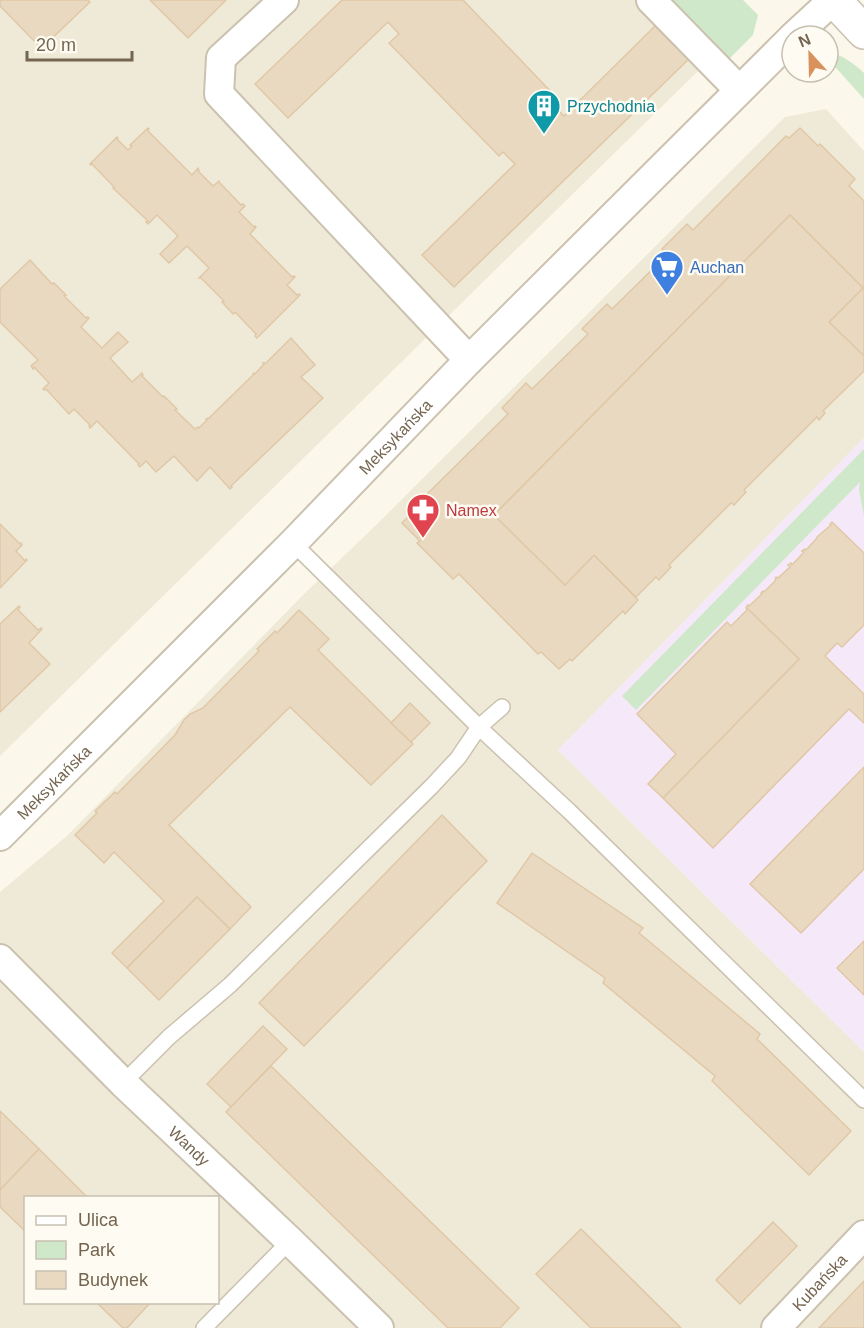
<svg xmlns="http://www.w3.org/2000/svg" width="864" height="1328" font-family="Helvetica,sans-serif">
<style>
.residential{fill:#efead7;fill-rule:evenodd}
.education{fill:#f5e8f8}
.green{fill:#d0e8ca}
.building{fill:#e9d9c0;stroke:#e0c8a7;stroke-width:1.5}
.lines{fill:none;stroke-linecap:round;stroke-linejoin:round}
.service-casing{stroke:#cbc1af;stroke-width:18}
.minor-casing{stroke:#cbc1af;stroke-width:32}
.tertiary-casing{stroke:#cbc1af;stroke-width:36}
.service{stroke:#fff;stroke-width:15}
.minor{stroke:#fff;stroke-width:28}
.tertiary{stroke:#fff;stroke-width:33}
.labels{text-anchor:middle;stroke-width:5;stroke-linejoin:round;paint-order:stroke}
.culture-label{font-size:16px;fill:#0d838f;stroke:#fefcf2;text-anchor:start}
.shop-label{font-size:16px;fill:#366cbe;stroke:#fefcf2;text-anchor:start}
.street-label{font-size:16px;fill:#756550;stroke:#fefcf2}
.health-label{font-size:16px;fill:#be3a42;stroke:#fefcf2;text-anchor:start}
</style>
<rect width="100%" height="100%" fill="#fbf8eb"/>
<g class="residential">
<path d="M0 0H728L748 22 0 756Z"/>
<path d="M826 109 864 151V438L558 750 864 1052V1328H0V892L68 835 305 593 371 530 785 117ZM26 1198H218V1302H26Z"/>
</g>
<path class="education" d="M864 438V1052L558 750Z"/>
<g class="green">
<path d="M671 0H743L758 15 753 35 725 63 667 3Z"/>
<path d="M828 52C843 55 853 63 864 73V99L828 59Z"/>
<path d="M864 449V516L859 490 860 482 636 710 622 696Z"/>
</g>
<g class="building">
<path d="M0 0H88L90 2 43 47 42 49 0 6Z"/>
<path d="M150 0H226L188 38Z"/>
<path d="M342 0H463L558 99 553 105 564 116 658 23 691 57 454 287 422 255 515 164 503 152 499 156 389 43 399 34 388 22 288 118 255 84Z"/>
<path d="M148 128 149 129 148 131 192 175 198 168 199 170 198 171 213 186 219 181V182L241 205 243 204 245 206 239 212 254 227 255 226 256 227 250 234 292 277 294 276 295 277 287 285 297 295 299 294 300 295 257 338 255 336 256 334 235 312 233 314 222 302 224 301 201 278H199L209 268 187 246 169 263 160 254 178 236 157 215 148 224 146 222 148 221 113 188 114 187 92 164 91 165 90 164 117 137 118 138 117 139 128 150 132 146 130 145Z"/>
<path d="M800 128 818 146 820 144 855 179 849 186 864 201V356L829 322 863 288 790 215 494 515 565 585 594 555 638 600 625 614 623 611 572 661 570 659 559 669 541 652 538 654 459 574 453 579 417 543 420 541 402 523 413 512 411 510 508 414 502 408 526 383 532 389 588 334 582 329 607 304 612 309 668 254 662 249 687 224 693 230 786 136 789 138Z"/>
<path d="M790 215 863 288 829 322 864 356V371L823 411 825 413 819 420 817 417 744 490 746 492 734 505 731 503 669 565 671 567 659 580 656 577 636 597 594 555 565 585 494 515Z"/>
<path d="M30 260 52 284 54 283 66 295 64 296 86 318 87 317 89 318 81 327 102 348 118 332 128 342 110 358 132 382 142 373 143 375 142 376 163 397 164 396 177 409 175 410 195 429 198 427 199 428 207 420 206 419 209 418 253 375V374L254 373 255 374 264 364 263 363H266L291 338 315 365 301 377 323 398 231 486 232 487 230 489 210 467 197 481 174 456 156 472 146 461 140 467 138 465 139 464 97 421 90 428 89 426 90 425 74 409 69 414 46 389 45 390 43 389 49 383 34 367 33 369 31 366 38 360 0 322V289Z"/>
<path d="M832 522 864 553V625L842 647 837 643 825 656 864 694V723L849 709 713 848 663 798 799 659 746 608 748 605 749 606 762 594 761 593 763 591 764 592 775 581 776 577 778 578 790 567 788 565 791 563 792 565 804 552 802 551 805 549 806 550 817 538V537L831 525 830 524Z"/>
<path d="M0 524 20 544 21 543 22 545 16 551 25 561 26 559 27 560 0 588Z"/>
<path d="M19 606 20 607 18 610 38 630 41 628 42 629 29 643 50 664 0 712V624Z"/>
<path d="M748 609 799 659 663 798 648 784 676 754 637 714 727 622 731 626Z"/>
<path d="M299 610 329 639 318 650 413 744 371 785 290 707 169 825 251 907 230 929 197 897 127 968 112 953 164 901 114 852 104 863 75 835 97 813 95 811 115 792 117 794 175 735 184 720 190 714 203 708 259 651 257 649 275 631 277 633Z"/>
<path d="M410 703 430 723 411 742 391 723Z"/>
<path d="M864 767V869L801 933 750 884Z"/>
<path d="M442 815 487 861 304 1046 259 1003Z"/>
<path d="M532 853 643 928 639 933 760 1034 757 1039 851 1131 809 1175 712 1081 715 1076 603 983 605 978 497 903Z"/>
<path d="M197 897 230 929 159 1000 127 968Z"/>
<path d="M864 941V995L837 968Z"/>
<path d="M263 1026 287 1049 231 1107 207 1084Z"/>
<path d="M271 1066 519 1308 500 1328H448L226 1112Z"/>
<path d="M0 1111 39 1149 0 1190Z"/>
<path d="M39 1149 88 1198H26V1232L0 1207V1190Z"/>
<path d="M773 1222 797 1246 740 1304 716 1280Z"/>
<path d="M581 1229 681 1328H591L536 1274Z"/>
<path d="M864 1281V1328H819Z"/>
<path d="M96 1302H151L127 1328H123Z"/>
</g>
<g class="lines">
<g class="service-casing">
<g id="service">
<path d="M293 543 484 732 569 811 864 1100"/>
<path d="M123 1083 169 1037 230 985 432 786 458 758 479 727 502 707"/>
<path d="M204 1328 290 1241"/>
</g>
</g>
<g class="minor-casing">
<g id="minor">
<path d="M284 0 221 58 219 94 469 360"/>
<path d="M651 0 739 90"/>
<path d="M794 36 833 0"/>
<path id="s1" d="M0 836 293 543 469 360 792 38"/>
<path id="s2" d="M0 959 123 1083 290 1241 379 1328"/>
<path id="s3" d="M776 1328 864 1235"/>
</g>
</g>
<g class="tertiary-casing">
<path id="tertiary" d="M834 0 864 32"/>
</g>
<use href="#service" class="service"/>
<use href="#minor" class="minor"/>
<use href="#tertiary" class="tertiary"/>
</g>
<defs>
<g id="building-pin" transform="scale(1.725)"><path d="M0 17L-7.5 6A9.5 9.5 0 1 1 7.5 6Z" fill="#0f9aa8" stroke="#fefcf2"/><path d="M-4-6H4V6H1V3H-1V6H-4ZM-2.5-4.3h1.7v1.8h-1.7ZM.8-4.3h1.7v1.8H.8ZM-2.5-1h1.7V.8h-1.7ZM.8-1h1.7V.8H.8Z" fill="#fff"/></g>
<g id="supermarket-pin" transform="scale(1.725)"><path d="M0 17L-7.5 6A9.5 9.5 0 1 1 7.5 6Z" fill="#3f7fe0" stroke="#fefcf2"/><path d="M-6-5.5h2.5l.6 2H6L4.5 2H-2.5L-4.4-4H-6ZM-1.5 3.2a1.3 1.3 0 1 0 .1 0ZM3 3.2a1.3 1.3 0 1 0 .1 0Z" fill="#fff"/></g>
<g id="pharmacy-pin" transform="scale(1.725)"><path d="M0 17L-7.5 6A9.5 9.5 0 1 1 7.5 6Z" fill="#e0444e" stroke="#fefcf2"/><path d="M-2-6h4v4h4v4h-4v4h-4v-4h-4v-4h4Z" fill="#fff"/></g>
</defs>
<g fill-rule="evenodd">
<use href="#building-pin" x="544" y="106"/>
<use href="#supermarket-pin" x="667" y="267"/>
<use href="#pharmacy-pin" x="423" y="510"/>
</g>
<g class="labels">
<g class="culture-label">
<text x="567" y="112">Przychodnia</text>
</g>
<g class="shop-label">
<text x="690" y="273">Auchan</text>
</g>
<g class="street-label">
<text dy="6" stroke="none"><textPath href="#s1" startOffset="562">Meksykańska</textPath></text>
<text dy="6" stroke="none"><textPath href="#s1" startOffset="76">Meksykańska</textPath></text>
<text dy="6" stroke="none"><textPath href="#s2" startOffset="266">Wandy</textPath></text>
<text dy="6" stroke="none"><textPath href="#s3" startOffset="63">Kubańska</textPath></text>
</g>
<g class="health-label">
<text x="446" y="516">Namex</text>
</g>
</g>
<rect x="24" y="1196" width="195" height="108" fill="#fefcf2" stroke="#c7c0b1" stroke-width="1.5"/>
<rect x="36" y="1216" width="30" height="9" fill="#ffffff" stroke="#c7c0b1" stroke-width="1.5"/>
<text x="78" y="1226" font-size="18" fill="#756550">Ulica</text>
<rect x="36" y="1241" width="30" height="18" fill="#d0e8ca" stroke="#c7c0b1" stroke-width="1.5"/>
<text x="78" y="1256" font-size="18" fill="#756550">Park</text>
<rect x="36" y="1271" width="30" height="18" fill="#e9d9c0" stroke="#c7c0b1" stroke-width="1.5"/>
<text x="78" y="1286" font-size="18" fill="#756550">Budynek</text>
<g transform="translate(810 54) rotate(338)"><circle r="28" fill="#fefcf2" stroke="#c7c0b1" stroke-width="1.5"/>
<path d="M0-4.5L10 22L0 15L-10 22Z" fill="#da925c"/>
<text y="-9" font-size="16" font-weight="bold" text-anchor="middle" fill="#756550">N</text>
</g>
<path d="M27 51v9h105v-9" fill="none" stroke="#756550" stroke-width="3"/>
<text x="36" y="51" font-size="18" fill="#756550" stroke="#fefcf2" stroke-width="4.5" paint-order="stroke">20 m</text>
</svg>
